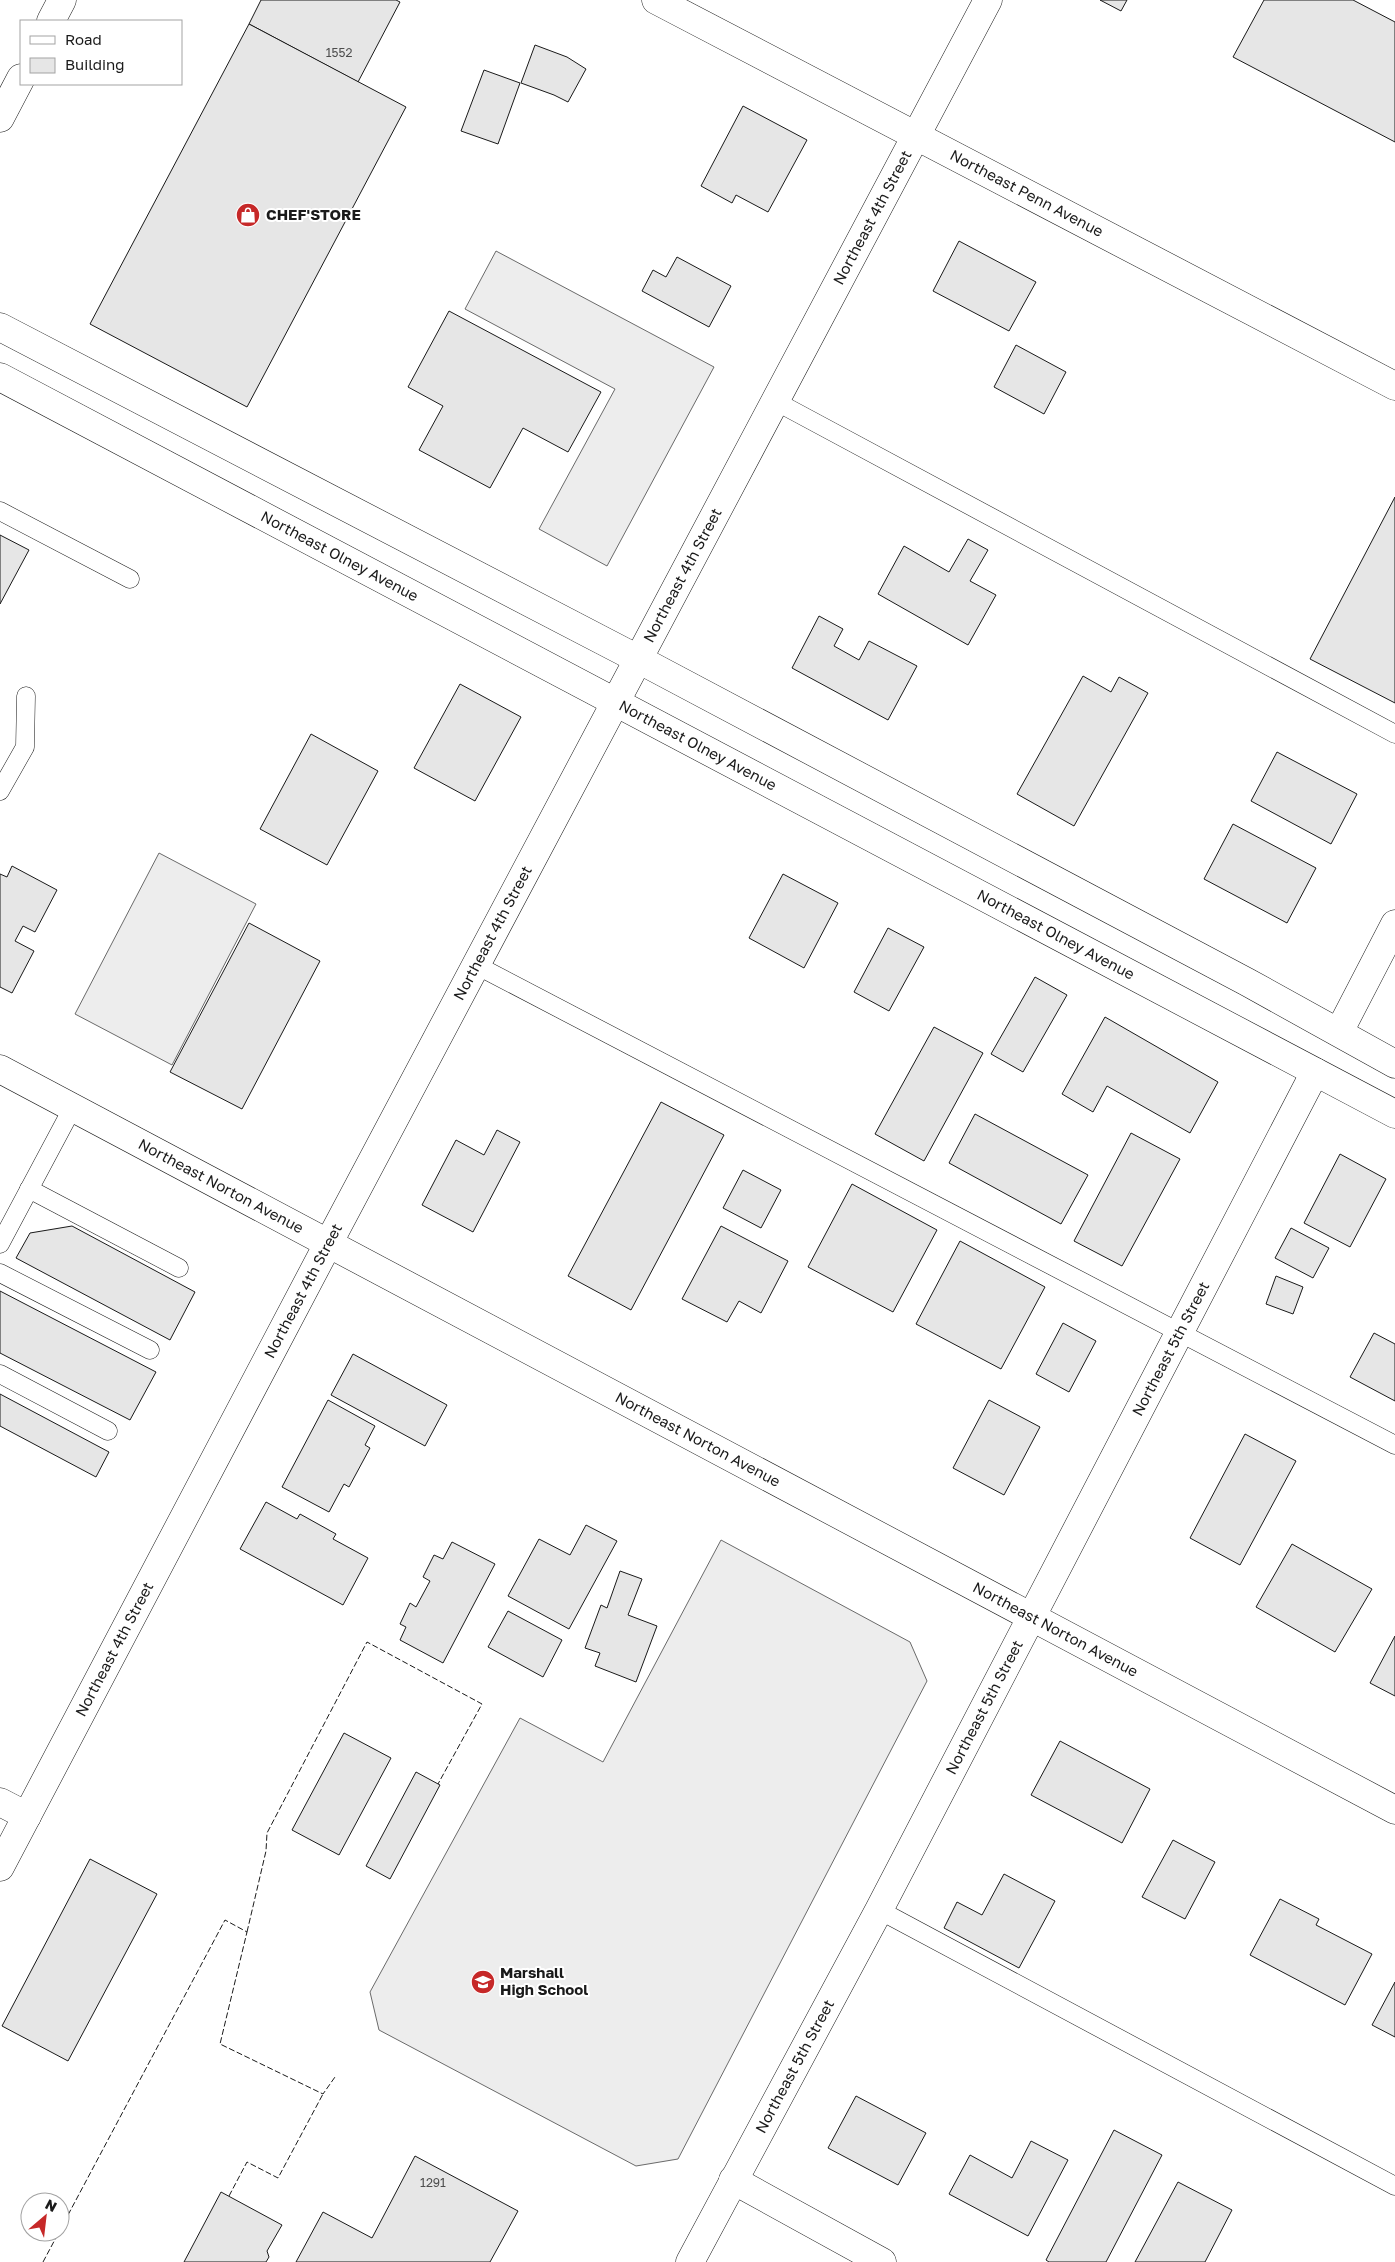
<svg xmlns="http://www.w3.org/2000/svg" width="1395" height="2262" font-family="'Golos Text',sans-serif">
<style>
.built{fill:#ededed;stroke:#6a6a6a}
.building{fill:#e6e6e6;stroke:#1a1a1a}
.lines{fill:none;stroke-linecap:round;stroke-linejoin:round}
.lane-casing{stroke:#1a1a1a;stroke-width:19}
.street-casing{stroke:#1a1a1a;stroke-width:29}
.secondary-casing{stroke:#1a1a1a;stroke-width:29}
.primary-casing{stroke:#1a1a1a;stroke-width:29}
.lane{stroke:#fff;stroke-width:18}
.street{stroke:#fff;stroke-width:28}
.secondary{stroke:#fff;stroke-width:28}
.primary{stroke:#fff;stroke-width:28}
.fence{stroke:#1a1a1a;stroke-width:1;stroke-dasharray:6 2.5;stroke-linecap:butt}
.labels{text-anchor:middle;stroke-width:4;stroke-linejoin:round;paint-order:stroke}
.number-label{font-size:12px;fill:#4d4d4d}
.street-label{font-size:15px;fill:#1a1a1a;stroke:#fff}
.poi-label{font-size:15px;font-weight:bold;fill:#1a1a1a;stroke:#fff;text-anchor:start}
</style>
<rect width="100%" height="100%" fill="#fff"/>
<g class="built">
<path d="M496 251 714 367 607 566 539 529 615 389 465 309Z"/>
<path d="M159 853 256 904 172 1065 75 1014Z"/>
<path d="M721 1540 910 1642 927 1681 678 2159 636 2166 379 2030 370 1992 520 1718 603 1762Z"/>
</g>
<g class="building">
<path d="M261 0H396L400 2 358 82 249 24Z"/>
<path d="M1100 0H1127L1121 11Z"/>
<path d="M1264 0H1353L1395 22V142L1233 57Z"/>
<path d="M249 24 406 107 247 407 90 324Z"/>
<path d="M535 45 567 57 586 69 568 102 554 95 521 83Z"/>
<path d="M484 70 520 83 498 144 461 131Z"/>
<path d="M743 106 807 140 768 212 736 195 732 203 701 186Z"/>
<path d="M959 241 1036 282 1009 331 933 291Z"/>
<path d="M677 257 731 286 709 327 642 291 653 270 666 277Z"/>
<path d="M449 311 601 392 568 452 523 428 490 488 419 450 443 406 408 387Z"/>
<path d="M1016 345 1066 372 1044 414 994 387Z"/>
<path d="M1395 497V703L1310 659Z"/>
<path d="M0 535 29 550 0 604Z"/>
<path d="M968 539 988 550 970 581 996 595 968 645 878 594 904 546 949 572Z"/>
<path d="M819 616 843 629 834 646 859 660 869 641 917 666 888 720 792 668Z"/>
<path d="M1083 676 1111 692 1119 677 1148 693 1074 826 1017 794Z"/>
<path d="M460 684 521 717 475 801 414 768Z"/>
<path d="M311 734 378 771 327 865 260 829Z"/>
<path d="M1277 752 1357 794 1331 844 1251 801Z"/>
<path d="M1233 824 1316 868 1287 923 1204 879Z"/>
<path d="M12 866 57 890 35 932 23 926 15 941 34 951 12 993 0 987V874L7 877Z"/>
<path d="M783 874 838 903 804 968 749 938Z"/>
<path d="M249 923 320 961 242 1109 170 1072Z"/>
<path d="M888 928 924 947 889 1011 854 992Z"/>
<path d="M1035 977 1067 995 1023 1072 991 1054Z"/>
<path d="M1105 1017 1218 1082 1190 1133 1107 1086 1093 1112 1062 1094Z"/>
<path d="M934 1027 983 1053 924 1161 875 1134Z"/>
<path d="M661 1102 724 1135 631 1310 568 1276Z"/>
<path d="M975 1114 1088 1175 1061 1224 949 1163Z"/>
<path d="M497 1130 520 1142 473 1232 422 1205 456 1140 484 1155Z"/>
<path d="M1131 1133 1180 1159 1122 1266 1074 1241Z"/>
<path d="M1340 1154 1386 1179 1350 1247 1304 1223Z"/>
<path d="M743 1170 781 1190 761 1228 723 1208Z"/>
<path d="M852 1184 937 1230 893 1312 808 1267Z"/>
<path d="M72 1226 195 1292 170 1340 16 1258 30 1233Z"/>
<path d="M721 1226 788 1261 761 1313 739 1301 727 1322 682 1299Z"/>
<path d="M1291 1228 1329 1248 1313 1278 1275 1258Z"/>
<path d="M960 1241 1045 1287 1001 1369 916 1324Z"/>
<path d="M1276 1276 1303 1287 1293 1314 1266 1304Z"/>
<path d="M0 1291 156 1372 130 1420 0 1353Z"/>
<path d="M1063 1323 1096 1341 1069 1392 1036 1374Z"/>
<path d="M1374 1333 1395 1344V1401L1350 1377Z"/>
<path d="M353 1354 447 1405 425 1446 331 1395Z"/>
<path d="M0 1394 109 1452 96 1477 0 1426Z"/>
<path d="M328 1400 375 1426 365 1445 370 1448 349 1487 344 1484 329 1512 282 1487Z"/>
<path d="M989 1400 1040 1427 1004 1495 953 1468Z"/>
<path d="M1245 1434 1296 1461 1240 1565 1190 1538Z"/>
<path d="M266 1502 297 1519 300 1514 336 1534 333 1539 368 1558 343 1605 240 1549Z"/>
<path d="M586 1525 617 1541 569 1629 508 1596 539 1539 570 1555Z"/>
<path d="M452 1542 495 1564 443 1663 400 1640 406 1627 400 1624 410 1603 416 1607 430 1581 423 1577 434 1555 443 1559Z"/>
<path d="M1292 1544 1372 1589 1335 1652 1256 1607Z"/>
<path d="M620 1571 642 1579 628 1615 657 1626 636 1682 595 1666 600 1653 585 1648 601 1605 607 1608Z"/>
<path d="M508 1611 562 1640 543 1677 488 1647Z"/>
<path d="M1395 1636V1696L1370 1683Z"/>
<path d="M344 1733 391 1758 339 1855 292 1830Z"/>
<path d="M1060 1741 1150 1789 1122 1843 1031 1795Z"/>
<path d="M416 1772 440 1785 390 1879 366 1866Z"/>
<path d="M1173 1840 1215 1862 1185 1919 1142 1897Z"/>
<path d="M90 1859 157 1894 68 2061 2 2026Z"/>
<path d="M1004 1874 1055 1901 1019 1968 944 1928 957 1902 982 1915Z"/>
<path d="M1280 1899 1319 1919 1316 1925 1372 1954 1345 2005 1250 1955Z"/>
<path d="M1395 1982V2037L1372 2025Z"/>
<path d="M856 2096 926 2133 898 2185 828 2148Z"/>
<path d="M1114 2130 1162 2155 1106 2262H1049L1046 2260Z"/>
<path d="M1031 2141 1068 2160 1028 2236 949 2194 970 2155 1012 2178Z"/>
<path d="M415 2156 518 2211 490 2262H296L323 2212 372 2238Z"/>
<path d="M1178 2182 1232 2210 1205 2262H1135Z"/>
<path d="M221 2192 282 2225 267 2251 269 2257 266 2262H184Z"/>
</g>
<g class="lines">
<g class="lane-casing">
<g id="lane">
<path d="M775 401 1395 734"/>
<path d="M0 511 130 579"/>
<path d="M0 791 25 747 26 696"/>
<path d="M476 965 1395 1445"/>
<path d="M29 1189 179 1268"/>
<path d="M0 1244 73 1107"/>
<path d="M0 1273 150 1350"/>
<path d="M0 1374 108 1431"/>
<path d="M879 1910 1395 2186"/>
</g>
</g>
<g class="street-casing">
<g id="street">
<path id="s1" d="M656 0 1395 386"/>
<path d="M1339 1032 1395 924"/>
<path id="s2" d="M0 1069 1395 1810"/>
<path d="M0 1802 27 1816"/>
<path id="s3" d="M0 1867 328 1244 988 0"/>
<path d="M733 2180 882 2262"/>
<path id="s4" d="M690 2262 879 1910 1315 1072"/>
</g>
</g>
<g class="secondary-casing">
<g id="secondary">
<path d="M0 327 638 659 1247 982 1395 1064"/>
<path id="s5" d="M0 377 1395 1114"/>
</g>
</g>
<g class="primary-casing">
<g id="primary">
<path d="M51 21 62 0"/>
<path d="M0 118 21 78"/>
</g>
</g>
<use href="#lane" class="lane"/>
<use href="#street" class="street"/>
<use href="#secondary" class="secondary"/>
<use href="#primary" class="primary"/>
<g class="fence">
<path d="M247 1932 266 1851 267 1833 367 1642 482 1704 438 1784"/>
<path d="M229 2196 247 2162 278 2178 323 2094"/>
<path d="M60 2230 225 1920 247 1932 220 2044 323 2094 335 2077"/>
<path d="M43 2262 59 2232"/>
</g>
</g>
<defs>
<g id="shop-disc" transform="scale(1.25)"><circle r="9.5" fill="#c62828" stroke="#fff"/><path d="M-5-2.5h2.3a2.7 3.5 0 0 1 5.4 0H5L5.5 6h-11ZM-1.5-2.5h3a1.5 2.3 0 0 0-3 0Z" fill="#fff"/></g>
<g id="school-disc" transform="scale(1.25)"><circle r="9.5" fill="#c62828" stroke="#fff"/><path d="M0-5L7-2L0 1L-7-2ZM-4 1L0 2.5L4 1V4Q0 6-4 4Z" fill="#fff"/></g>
</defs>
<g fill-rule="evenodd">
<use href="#shop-disc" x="248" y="215"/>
<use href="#school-disc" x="483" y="1982"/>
</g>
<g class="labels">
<g class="number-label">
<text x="339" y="57">1552</text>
<text x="433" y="2187">1291</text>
</g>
<g class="street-label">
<text dy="5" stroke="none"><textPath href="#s1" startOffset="418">Northeast Penn Avenue</textPath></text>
<text dy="5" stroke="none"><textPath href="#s3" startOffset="1866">Northeast 4th Street</textPath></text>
<text dy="5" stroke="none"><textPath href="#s5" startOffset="384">Northeast Olney Avenue</textPath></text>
<text dy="5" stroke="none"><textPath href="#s3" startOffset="1461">Northeast 4th Street</textPath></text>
<text dy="5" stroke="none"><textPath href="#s5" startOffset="789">Northeast Olney Avenue</textPath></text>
<text dy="5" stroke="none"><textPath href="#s3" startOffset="1056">Northeast 4th Street</textPath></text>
<text dy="5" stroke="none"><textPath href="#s5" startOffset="1194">Northeast Olney Avenue</textPath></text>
<text dy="5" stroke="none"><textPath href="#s2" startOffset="250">Northeast Norton Avenue</textPath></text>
<text dy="5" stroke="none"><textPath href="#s3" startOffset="651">Northeast 4th Street</textPath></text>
<text dy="5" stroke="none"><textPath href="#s4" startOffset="1032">Northeast 5th Street</textPath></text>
<text dy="5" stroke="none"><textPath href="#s2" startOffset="790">Northeast Norton Avenue</textPath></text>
<text dy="5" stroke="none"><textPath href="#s2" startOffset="1195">Northeast Norton Avenue</textPath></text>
<text dy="5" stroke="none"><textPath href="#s3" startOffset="246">Northeast 4th Street</textPath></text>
<text dy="5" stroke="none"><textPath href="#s4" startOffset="628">Northeast 5th Street</textPath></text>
<text dy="5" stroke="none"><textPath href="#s4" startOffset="222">Northeast 5th Street</textPath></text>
</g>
<g class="poi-label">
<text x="266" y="220">CHEF'STORE</text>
<text x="500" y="1978">Marshall<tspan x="500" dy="17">High School</tspan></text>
</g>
</g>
<rect x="20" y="20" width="162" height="65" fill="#ffffff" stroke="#a3a3a3"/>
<rect x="30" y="36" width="25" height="8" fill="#ffffff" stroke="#a3a3a3"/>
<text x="65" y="45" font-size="15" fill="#1a1a1a">Road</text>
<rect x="30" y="58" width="25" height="15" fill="#e6e6e6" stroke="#a3a3a3"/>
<text x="65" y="70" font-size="15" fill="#1a1a1a">Building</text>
<g transform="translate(45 2217) rotate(28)"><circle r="24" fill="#ffffff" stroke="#a3a3a3"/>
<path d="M0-4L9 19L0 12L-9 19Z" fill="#c62828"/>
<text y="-8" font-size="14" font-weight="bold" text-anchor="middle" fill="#1a1a1a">N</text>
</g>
</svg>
